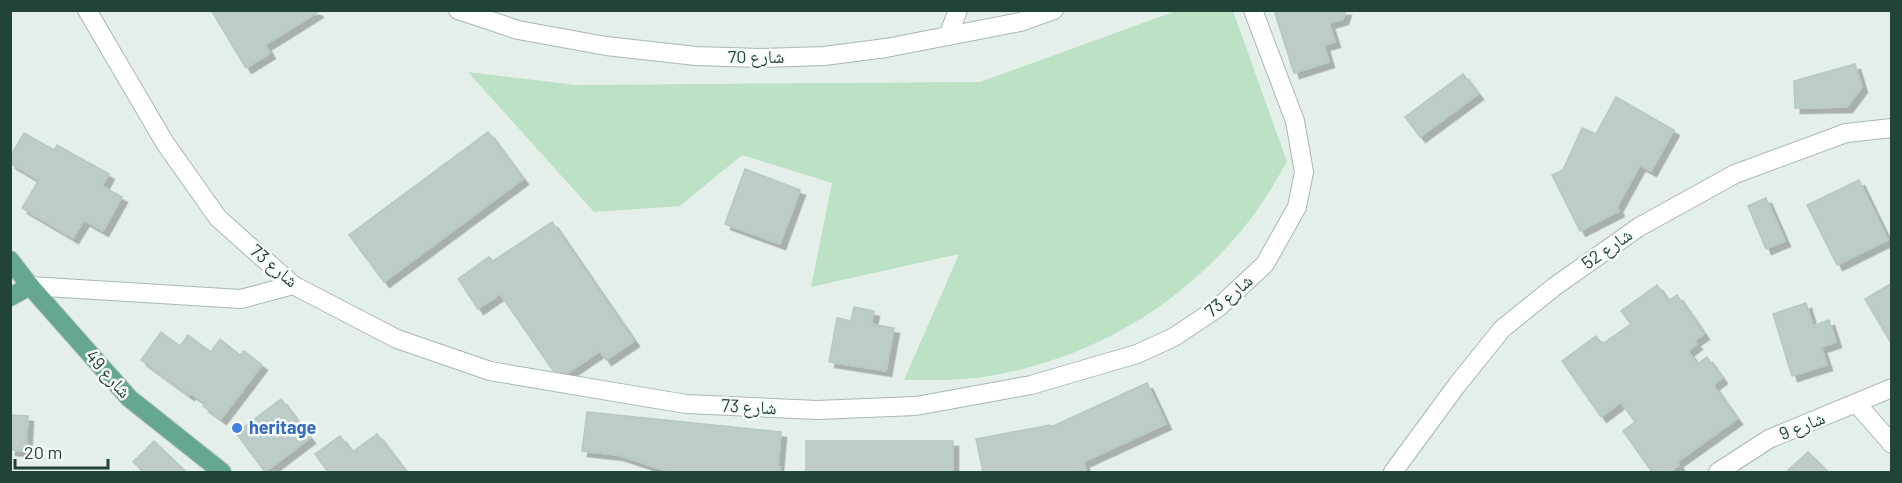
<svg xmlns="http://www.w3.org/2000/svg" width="1902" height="483" font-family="Barlow,'Noto Naskh Arabic',sans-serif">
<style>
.green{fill:#bce1c4}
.building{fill:#bdcdc5;stroke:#b6c9c0;stroke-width:1.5;filter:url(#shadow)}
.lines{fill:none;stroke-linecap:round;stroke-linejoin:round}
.minor-casing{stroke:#a7b8b1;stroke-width:20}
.major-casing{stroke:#c1cac7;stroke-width:20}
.minor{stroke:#fff;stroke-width:18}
.major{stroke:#66a792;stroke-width:18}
.shop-dot{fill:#3f7fe0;stroke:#f6fbf8;stroke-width:2}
.labels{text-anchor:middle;stroke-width:5;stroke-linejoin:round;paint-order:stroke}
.street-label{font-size:18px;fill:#224338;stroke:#f6fbf8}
.shop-label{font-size:18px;font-weight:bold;fill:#366cbe;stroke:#f6fbf8;text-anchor:start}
</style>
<defs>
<filter id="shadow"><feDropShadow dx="5.5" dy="5.5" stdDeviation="0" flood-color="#0004"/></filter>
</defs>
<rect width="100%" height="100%" fill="#e5efea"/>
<path class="green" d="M1176 11H1233L1287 162C1273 186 1259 210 1241 231 1179 306 1091 358 995 375 965 381 934 380 904 380L959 254 811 287 832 183 742 155 680 206 594 212 468 72 576 85 980 82Z"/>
<g class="building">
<path d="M211 10H315L318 12 265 45 270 53 246 68Z"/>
<path d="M1274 10H1346L1343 19 1329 23 1335 42 1324 45 1329 62 1294 73Z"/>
<path d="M1855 64 1862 87 1847 107 1795 108 1794 81Z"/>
<path d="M1463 74 1478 94 1420 137 1405 117Z"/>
<path d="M1616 97 1674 130 1651 171 1640 165 1617 207 1619 211 1580 231 1552 175 1563 170 1582 128 1596 134Z"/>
<path d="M488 132 523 179 384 282 349 235Z"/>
<path d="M24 133 54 150 57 145 109 174 102 186 122 197 103 231 84 220 73 238 22 208 39 180 10 163V157Z"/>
<path d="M745 169 800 190 780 244 725 224Z"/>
<path d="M1859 180 1888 240 1837 265 1807 205Z"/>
<path d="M1766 198 1785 241 1766 249 1748 206Z"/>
<path d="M552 222 634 341 606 360 600 351 559 379 500 294 478 309 458 279 489 257 493 261Z"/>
<path d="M1892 283V343H1891L1865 299Z"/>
<path d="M1657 285 1668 301 1677 295 1704 334 1694 341 1697 344 1688 351 1697 364 1707 357 1722 378 1713 385 1737 419 1677 462 1679 465 1669 472H1652L1623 431 1635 422 1621 402 1601 417 1562 361 1596 336 1602 344 1631 324 1621 311Z"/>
<path d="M1806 303 1813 326 1829 320 1836 342 1821 347 1827 365 1792 376 1773 314Z"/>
<path d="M854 307 874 311 871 324 894 328 886 371 829 362 837 318 851 321Z"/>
<path d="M161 332 180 346 188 335 211 352 220 339 240 355 244 351 262 365 221 419 203 406 205 403 190 393 189 395 141 360Z"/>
<path d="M1147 383 1166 424 1083 462 1086 469 1076 472H983L976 439 1050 425 1051 427Z"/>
<path d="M281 399 310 438 265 472 236 433Z"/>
<path d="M587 412 781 432 778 467H780L779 472H670L618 455 582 451Z"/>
<path d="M10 415 28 416 26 451 10 450Z"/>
<path d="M377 434 406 472H327H328L315 454 340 436 352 452Z"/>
<path d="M154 441 186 472H144L133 462Z"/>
<rect x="806" y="441" width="147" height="31"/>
<path d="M1808 452 1828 472H1786Z"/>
</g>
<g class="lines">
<g class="minor-casing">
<g id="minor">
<path d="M87 10 165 143 218 218 293 285 397 339 490 371 686 404 817 410 916 406 1031 385 1137 354 1174 337 1219 307 1265 264 1297 207 1304 172 1295 121 1253 10"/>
<path d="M458 10 518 30 606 46 696 56 759 58 824 56 886 48 1020 22 1054 10"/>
<path d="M948 36 958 10"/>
<path d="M30 286 241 299 293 285"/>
<path d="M1857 404 1892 444"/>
<path d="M1393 472 1457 385 1502 329 1554 287 1639 227 1735 174 1846 133 1892 128"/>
<path d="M1718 472 1769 439 1892 388"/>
</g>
</g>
<g class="major-casing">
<g id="major">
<path d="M10 260 30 286 129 398 222 472"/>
<path d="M10 297 30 286"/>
</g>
</g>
<use href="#minor" class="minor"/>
<use href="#major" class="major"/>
</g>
<circle class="shop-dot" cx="237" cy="428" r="6"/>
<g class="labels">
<g class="street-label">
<text x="756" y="63">شارع 70</text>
<text transform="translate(1607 249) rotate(-35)" y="6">شارع 52</text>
<text transform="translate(274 266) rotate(40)" y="6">شارع 73</text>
<text transform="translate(1229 296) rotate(-40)" y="6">شارع 73</text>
<text transform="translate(108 374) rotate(48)" y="6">شارع 49</text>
<text transform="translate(749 407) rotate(3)" y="6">شارع 73</text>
<text transform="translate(1802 426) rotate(-22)" y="6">شارع 9</text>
</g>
<g class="shop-label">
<text x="249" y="434">heritage</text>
</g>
</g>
<rect width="1902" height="483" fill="none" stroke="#224338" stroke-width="24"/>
<path d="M15 459v9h93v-9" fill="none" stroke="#224338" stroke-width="3"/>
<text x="24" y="459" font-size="18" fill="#224338" stroke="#f6fbf8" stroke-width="4.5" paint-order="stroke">20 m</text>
</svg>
